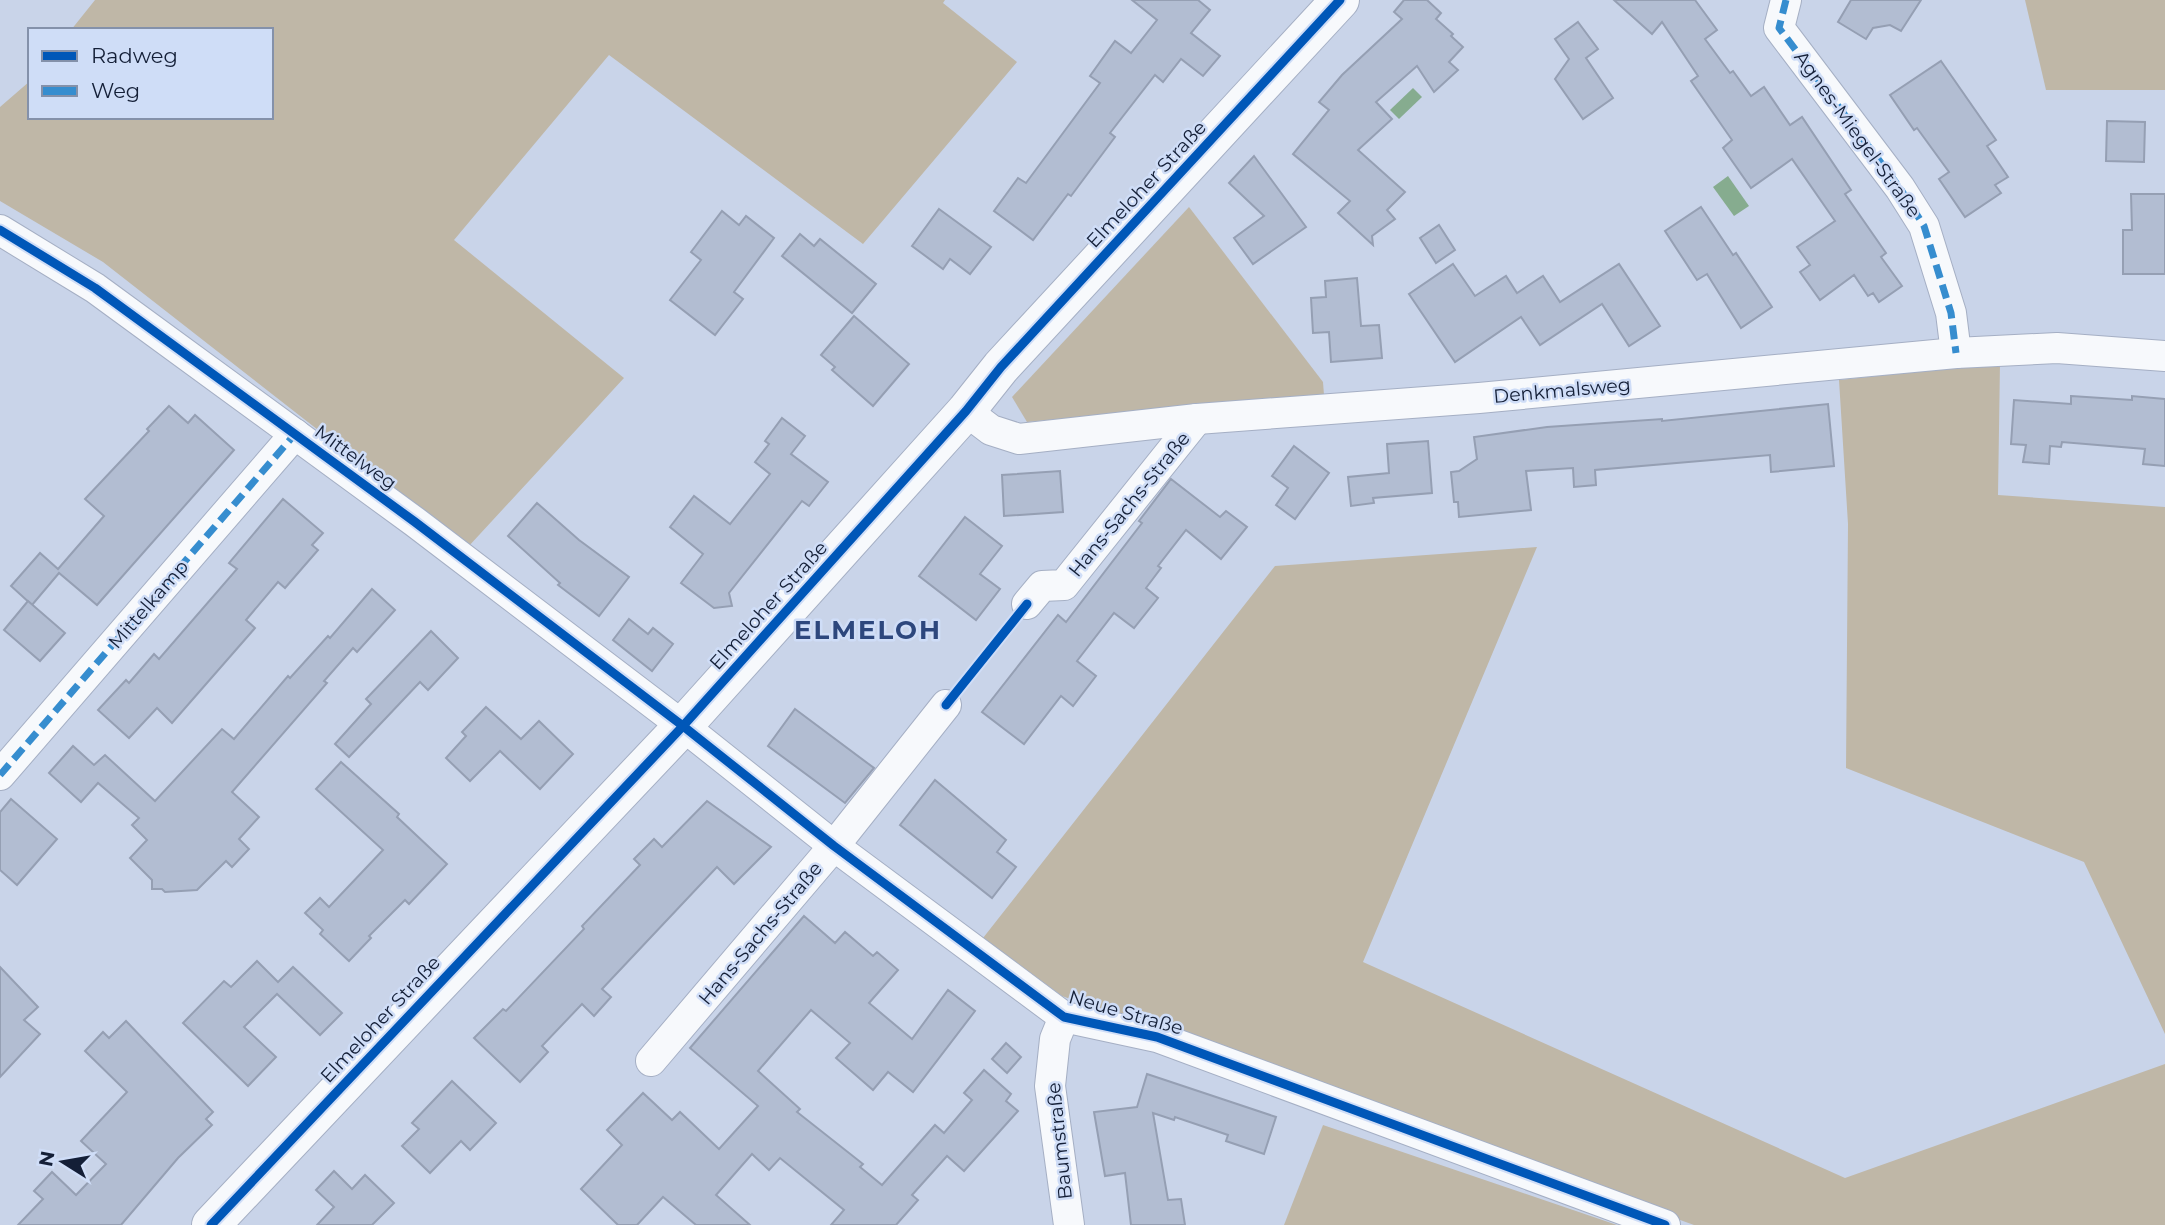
<svg xmlns="http://www.w3.org/2000/svg" width="2165" height="1225" font-family="Montserrat,sans-serif">
<style>
.green{fill:#bfb7a7}
.water{fill:#86ac8f}
.building{fill:#b2bdd2;stroke:#959fb3;stroke-width:2}
.lines{fill:none;stroke-linecap:round;stroke-linejoin:round}
.street-casing{stroke:#a5afc4;stroke-width:32}
.secondary-casing{stroke:#a5afc4;stroke-width:40}
.street{stroke:#f7f9fc;stroke-width:30}
.secondary{stroke:#f7f9fc;stroke-width:38}
.quiet{stroke:#368dcf;stroke-width:7;stroke-dasharray:14 7;stroke-linecap:butt}
.cycleway-casing{stroke:#cfddf7;stroke-width:13}
.cycleway{stroke:#0057b8;stroke-width:9}
.labels{text-anchor:middle;stroke-width:5;stroke-linejoin:round;paint-order:stroke}
.street-label{font-size:19px;fill:#141f37;stroke:#cfddf7}
.district-label{font-size:26px;font-weight:bold;letter-spacing:2px;fill:#2d477d;stroke:#cfddf7}
</style>
<rect width="100%" height="100%" fill="#c9d4e9"/>
<g class="green">
<path d="M95 0H945L943 3 1017 62 863 244 609 55 454 240 624 378 468 547 103 262 0 201V107L30 81V117H271V30H71Z"/>
<path d="M2025 0H2165V90H2046Z"/>
<path d="M1189 207 1323 382 1324 395 1027 422 1012 397Z"/>
<path d="M2000 363 1998 495 2165 507V1034L2084 862 1846 768 1848 524 1839 380Z"/>
<path d="M1537 547 1363 962 1845 1178 2165 1064V1225H1694L1062 996 983 938 1275 566Z"/>
<path d="M1323 1125 1617 1225H1284Z"/>
</g>
<g class="water">
<path d="M1413 88 1422 97 1399 119 1390 110Z"/>
<path d="M1728 176 1749 206 1734 216 1713 187Z"/>
</g>
<g class="building">
<path d="M1132 0H1198L1210 10 1191 33 1220 56 1203 76 1181 59 1163 82 1155 75 1110 133 1115 137 1071 196 1068 194 1033 240 994 211 1018 178 1026 183 1100 83 1090 76 1115 41 1131 53 1157 20Z"/>
<path d="M1404 0H1427L1441 13 1436 19 1453 34 1451 36 1463 47 1449 62 1458 70 1434 92 1417 66 1376 102 1392 119 1358 150 1405 192 1387 210 1395 219 1372 236 1373 245 1338 213 1350 201 1293 154 1329 110 1319 102 1342 75 1402 19 1394 12Z"/>
<path d="M1614 0H1695L1717 30 1705 39 1730 73 1733 71 1751 96 1764 87 1790 125 1802 117 1851 190 1845 194 1886 253 1881 257 1902 286 1879 302 1873 293 1868 296 1854 275 1820 300 1800 272 1810 265 1797 247 1835 221 1792 159 1751 188 1723 148 1732 140 1691 81 1698 76 1662 22 1652 34Z"/>
<path d="M1851 0H1921L1901 31 1890 25 1873 28 1866 39 1838 22Z"/>
<path d="M1578 22 1598 49 1586 58 1613 98 1583 119 1555 79 1569 59 1555 39Z"/>
<path d="M1941 61 1996 140 1987 146 2008 177 1995 185 2001 193 1965 217 1939 179 1949 172 1917 128 1914 130 1890 95Z"/>
<path d="M2107 121 2145 122 2144 162 2106 161Z"/>
<path d="M1254 156 1306 227 1253 264 1234 238 1264 216 1229 183Z"/>
<path d="M2131 194H2165V274H2123V230H2132Z"/>
<path d="M1701 207 1733 255 1736 253 1772 307 1741 328 1707 274 1697 280 1665 231Z"/>
<path d="M939 209 991 247 970 274 950 259 943 269 912 246Z"/>
<path d="M722 211 739 225 746 216 774 238 734 292 743 299 715 335 670 300 701 260 691 252Z"/>
<path d="M1439 225 1455 250 1436 263 1420 238Z"/>
<path d="M800 234 814 246 820 239 876 284 852 313 782 256Z"/>
<path d="M1453 264 1475 296 1506 276 1517 293 1543 276 1560 302 1619 264 1660 326 1629 346 1602 304 1540 345 1521 317 1455 362 1409 294Z"/>
<path d="M1357 278 1361 326 1379 325 1382 358 1331 362 1329 332 1313 333 1311 298 1326 297 1325 281Z"/>
<path d="M854 316 909 364 873 406 832 370 835 367 821 355Z"/>
<path d="M2071 396 2132 400V396L2165 399V466L2143 464 2145 449 2062 442 2061 447 2050 446 2049 464 2023 462 2026 445 2011 444 2014 400 2071 404Z"/>
<path d="M1828 404 1834 466 1771 472 1770 455 1595 470 1596 485 1574 487 1573 468 1526 471 1531 510 1459 517 1458 502H1454L1451 472 1459 471 1477 459 1474 437 1547 427 1662 419V421Z"/>
<path d="M169 406 188 423 195 415 234 450 97 605 59 573 32 605 11 586 40 553 58 569 104 516 85 499 149 431 147 429Z"/>
<path d="M782 418 805 436 791 454 828 482 809 506 802 501 729 593 732 606 714 608 681 583 703 554 670 527 694 496 730 524 770 474 755 462 769 444 765 441Z"/>
<path d="M1428 441 1432 493 1373 498 1374 503 1351 506 1348 477 1389 473 1387 444Z"/>
<path d="M1294 446 1329 473 1295 519 1276 505 1288 488 1272 476Z"/>
<path d="M1060 471 1063 512 1004 516 1002 475Z"/>
<path d="M1171 479 1220 517 1226 511 1247 527 1221 559 1186 530 1158 566 1161 568 1146 588 1158 598 1134 628 1114 613 1077 661 1096 676 1073 706 1061 696 1024 744 982 712 1058 615 1066 622 1142 523 1139 521Z"/>
<path d="M283 499 323 533 312 545 318 550 285 588 278 582 246 620 255 628 172 723 157 708 129 738 98 710 126 680 129 683 154 654 159 659 237 569 229 563Z"/>
<path d="M537 503 579 540 629 577 599 616 558 585 560 583 508 536Z"/>
<path d="M965 517 1002 546 980 574 1000 589 976 620 919 576Z"/>
<path d="M372 589 395 610 357 652 353 648 324 681 327 683 232 792 259 817 239 839 249 849 232 867 226 861 197 890 165 892 162 889H152V880L130 858 147 840 132 825 139 818 98 783 81 802 49 773 73 746 94 765 105 755 155 801 222 729 234 739 288 676 290 678 328 636 330 638Z"/>
<path d="M28 601 65 633 40 661 4 630Z"/>
<path d="M629 619 648 634 653 628 673 644 652 671 613 640Z"/>
<path d="M431 631 458 658 428 690 420 682 349 757 335 744 371 704 366 699Z"/>
<path d="M486 707 521 739 539 721 573 754 540 789 500 751 470 781 446 758 466 736 462 732Z"/>
<path d="M795 709 874 768 845 803 768 746Z"/>
<path d="M341 762 399 814 397 817 447 864 409 904 405 900 369 936 371 938 349 961 320 934 323 930 305 913 320 898 329 907 383 850 316 789Z"/>
<path d="M935 780 1006 840 997 852 1016 867 992 898 900 825Z"/>
<path d="M11 799 57 839 17 885 0 870V812Z"/>
<path d="M707 801 771 847 734 884 717 867 602 989 611 997 594 1016 582 1004 542 1046 548 1052 520 1082 474 1038 503 1009 506 1011 584 929 582 926 640 865 634 859 654 839 662 847Z"/>
<path d="M804 916 835 943 845 932 873 956 877 952 898 970 869 1003 912 1039 948 990 975 1011 913 1092 888 1072 873 1090 836 1058 850 1043 811 1010 758 1071 800 1109 797 1112 863 1164 860 1167 882 1185 935 1125 944 1133 972 1100 964 1093 984 1070 1011 1094 1006 1101 1018 1111 964 1171 947 1156 912 1195 918 1200 896 1225H831L844 1210 780 1158 769 1170 752 1154 716 1195 750 1225H696L663 1197 637 1225H618L581 1189 622 1145 607 1130 643 1093 672 1120 680 1112 719 1149 758 1106 690 1048Z"/>
<path d="M257 961 278 982 293 967 342 1013 320 1035 277 994 244 1027 276 1057 248 1086 183 1023 224 981 231 987Z"/>
<path d="M0 967 38 1007 24 1020 40 1034 0 1077Z"/>
<path d="M126 1021 213 1112 206 1119 212 1125 178 1158 121 1225H18L43 1199 34 1191 52 1172 76 1195 106 1164 81 1141 127 1092 85 1051 103 1032 109 1038Z"/>
<path d="M1006 1043 1021 1057 1007 1073 992 1059Z"/>
<path d="M1147 1074 1276 1117 1264 1154 1226 1141 1228 1135 1175 1117 1174 1120 1153 1113 1168 1200 1181 1199 1185 1225H1131L1125 1173 1105 1176 1094 1112 1137 1107Z"/>
<path d="M452 1081 496 1123 470 1150 461 1141 430 1173 402 1146 419 1129 412 1123Z"/>
<path d="M334 1171 352 1189 365 1175 394 1203 372 1225H317L334 1207 316 1190Z"/>
</g>
<g class="lines">
<g class="street-casing">
<g id="street">
<path d="M1786 0 1779 28 1900 188 1924 226 1951 313 1956 353"/>
<path d="M0 230 95 288 415 522 683 726 834 846 1064 1017 1157 1037 1665 1225"/>
<path d="M966 411 991 430 1019 439 1197 419 1479 398 1956 353 2057 348 2165 356"/>
<path d="M1027 604 1042 586 1064 585 1197 419"/>
<path d="M0 775 295 434"/>
<path d="M1064 1017 1055 1039 1050 1086 1069 1225"/>
<path d="M651 1061 834 846 946 705"/>
</g>
</g>
<g class="secondary-casing">
<path id="secondary" d="M211 1225 683 726 966 411 1001 367 1340 0"/>
</g>
<use href="#street" class="street"/>
<use href="#secondary" class="secondary"/>
<g class="quiet">
<path d="M1786 0 1779 28 1900 188 1924 226 1951 313 1956 353"/>
<path d="M0 775 295 434"/>
</g>
<g class="cycleway-casing">
<g id="cycleway">
<path d="M0 230 95 288 415 522 683 726 834 846 1064 1017 1157 1037 1665 1225"/>
<path d="M946 705 1027 604"/>
<path d="M211 1225 683 726 966 411 1001 367 1340 0"/>
</g>
</g>
<use href="#cycleway" class="cycleway"/>
</g>
<g class="labels">
<g class="street-label">
<text transform="translate(1858 134) rotate(54)" y="7">Agnes-Miegel-Straße</text>
<text transform="translate(1146 184) rotate(-47)" y="7">Elmeloher Straße</text>
<text transform="translate(1562 390) rotate(-5)" y="7">Denkmalsweg</text>
<text transform="translate(356 457) rotate(36)" y="7">Mittelweg</text>
<text transform="translate(1129 504) rotate(-51)" y="7">Hans-Sachs-Straße</text>
<text transform="translate(148 604) rotate(-49)" y="7">Mittelkamp</text>
<text transform="translate(768 605) rotate(-48)" y="7">Elmeloher Straße</text>
<text transform="translate(760 933) rotate(-50)" y="7">Hans-Sachs-Straße</text>
<text transform="translate(1126 1012) rotate(16)" y="7">Neue Straße</text>
<text transform="translate(380 1019) rotate(-47)" y="7">Elmeloher Straße</text>
<text transform="translate(1059 1141) rotate(-96)" y="7">Baumstraße</text>
</g>
<g class="district-label">
<text x="868" y="639">ELMELOH</text>
</g>
</g>
<rect x="28" y="28" width="245" height="91" fill="#cfddf7" stroke="#8491aa" stroke-width="2"/>
<rect x="42" y="51" width="35" height="10" fill="#0057b8" stroke="#8491aa" stroke-width="2"/>
<text x="91" y="63" font-size="21" fill="#141f37">Radweg</text>
<rect x="42" y="86" width="35" height="10" fill="#368dcf" stroke="#8491aa" stroke-width="2"/>
<text x="91" y="98" font-size="21" fill="#141f37">Weg</text>
<g transform="translate(63 1162) rotate(281)" stroke="#cfddf7" stroke-width="5" paint-order="stroke">
<path d="M0-5L12 26L0 18L-12 26Z" fill="#141f37"/>
<text y="-10" font-size="19" font-weight="bold" text-anchor="middle" fill="#141f37">N</text>
</g>
</svg>
